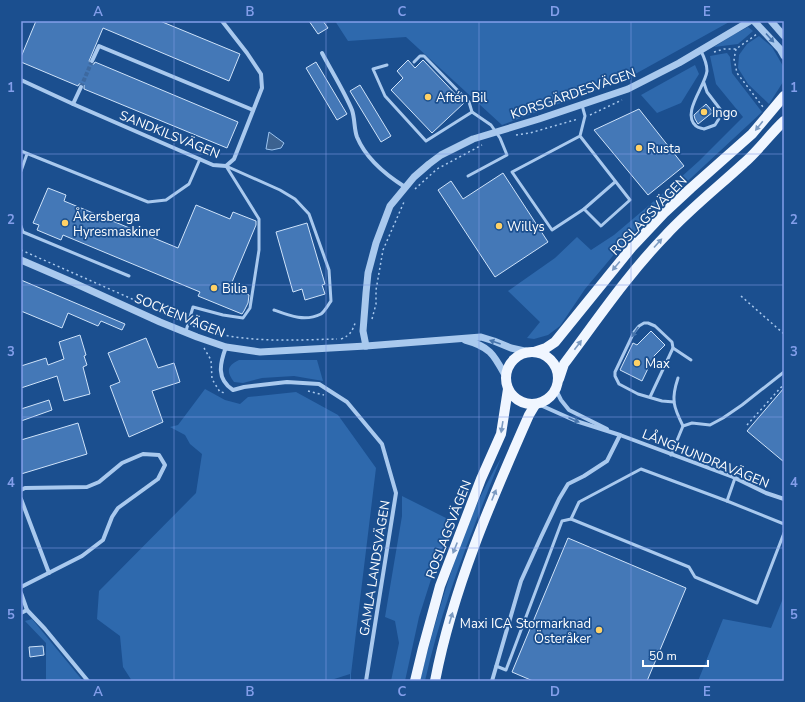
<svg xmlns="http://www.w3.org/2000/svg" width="805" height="702" font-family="'Nunito Sans',sans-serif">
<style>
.green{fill:#2e69ad}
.water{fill:#3c6290;stroke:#9cc4f0}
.building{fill:#4478b7;stroke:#cfe3fa}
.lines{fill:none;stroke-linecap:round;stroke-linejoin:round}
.minor-tunnel{stroke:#3d69a0;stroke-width:4;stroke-dasharray:4 2;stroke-linecap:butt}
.path{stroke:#a9c9ee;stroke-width:1.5;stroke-dasharray:2 3;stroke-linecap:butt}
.service{stroke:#a9c9ee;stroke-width:3}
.minor{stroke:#a9c9ee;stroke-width:4}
.tertiary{stroke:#a9c9ee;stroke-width:7}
.primary{stroke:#f0f6ff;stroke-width:10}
.oneway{fill:#4674ac}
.oneway2{fill:#7b9ac1}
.grid{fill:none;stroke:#839eea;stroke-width:1;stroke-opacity:0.55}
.poi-dot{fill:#ffd166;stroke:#1b4f8f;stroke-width:1.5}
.labels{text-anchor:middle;stroke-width:3.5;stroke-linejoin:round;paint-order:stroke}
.street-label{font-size:13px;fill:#fff;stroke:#1b4f8f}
.poi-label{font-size:13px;fill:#fff;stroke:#1b4f8f;text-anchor:start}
.neatline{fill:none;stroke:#839eea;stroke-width:1.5}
.grid-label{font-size:13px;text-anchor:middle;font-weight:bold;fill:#839eea}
</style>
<rect width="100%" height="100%" fill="#1b4f8f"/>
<g class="green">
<path d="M335 21H731L628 78 502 125 406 37 348 41Z"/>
<path d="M748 27 753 31 738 44 714 47 733 35Z"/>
<path d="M759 36 772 47 783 66V82L769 104 748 84 738 68 739 55 747 44Z"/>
<path d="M727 53 730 57 732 73 762 112 691 178 627 239 585 289 560 326 548 335 534 339 527 338 540 322 508 291 555 258 577 237 591 250 614 235 660 196 699 161 743 117 716 84 710 56 721 54Z"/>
<path d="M695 65 699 74 681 103 657 113 641 95Z"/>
<path d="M239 360H317L323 381 294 376 262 378 243 383 234 382C226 371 227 366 239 360Z"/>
<path d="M205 389 225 400 240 404 248 397 296 392 338 415 376 468 351 674V681H350V674L328 681H132L123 667 120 636 97 619 99 591 196 493 202 454 190 444 185 435 170 427 178 425Z"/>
<path d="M501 458C472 531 442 604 425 681H420C426 654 434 628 442 601 457 552 474 503 501 458Z"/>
<path d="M402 496 452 521 433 573 419 617 405 681H391L399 643 395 621 385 617 402 516Z"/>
<path d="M784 596V681H698L723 619 771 628Z"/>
<path d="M32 619 83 681H46V643L25 621Z"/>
</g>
<path class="water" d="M269 132 284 143 281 148 272 150 266 149Z"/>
<g class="building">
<path d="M36 21H160L240 54 229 81 103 28 89 61 91 64H94L95 62 238 122 227 148 84 89V85L82 84H79L78 86 21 62V57Z"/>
<path d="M309 21H323L328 28 318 34Z"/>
<path d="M408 60 415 68 423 60 464 103 432 133 391 90 403 78 397 71Z"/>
<path d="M316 62 347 114 337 120 306 68Z"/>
<path d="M360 85 391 136 381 142 350 91Z"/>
<path d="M706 104 713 112 698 124 695 119 694 115Z"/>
<path d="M639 109 684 166 648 195 594 130Z"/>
<path d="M503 173 548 242 495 277 438 190 451 181 463 199Z"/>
<path d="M48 188 66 195 64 201 178 248 196 205 230 219 233 212 256 221V225L230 287 249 295 248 303 244 311 242 314 198 296 200 292 63 235 61 240 37 230 39 225 33 223Z"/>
<path d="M307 223 325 284 322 285 325 294 305 300 302 289 293 292 276 232Z"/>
<path d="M21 280 125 324 122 330 101 321 98 326 68 313 62 328 21 311Z"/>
<path d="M651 331 665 345 654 356 642 381 620 370 633 343 637 345Z"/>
<path d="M80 335 86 355 84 356 87 365 83 367 90 394 64 401 57 376 21 388V366L46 358 48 365 64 359 59 342Z"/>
<path d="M146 338 158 368 174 363 180 382 152 391 163 422 129 437 110 386 120 382 108 353Z"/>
<path d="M784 388V462L747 431Z"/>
<path d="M49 400 52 410 21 421V409Z"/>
<path d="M78 423 87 454 21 474V440Z"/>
<path d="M568 538 686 588 647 681H533L512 672Z"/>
<path d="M43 646 44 655 30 657 29 647Z"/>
</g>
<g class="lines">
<path class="minor-tunnel" d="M81 87 92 61"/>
<g class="path">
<path d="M736 49 734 59 737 73 763 107"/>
<path d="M714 52 724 49H736L757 34"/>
<path d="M590 115 622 100"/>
<path d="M516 135 530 133 578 119"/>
<path d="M415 189 437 169 482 145"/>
<path d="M21 250 182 321"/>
<path d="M741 296 784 334"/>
<path d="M372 319 376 304V290L383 250 404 202"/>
<path d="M193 326C237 344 291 340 337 339"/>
<path d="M341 339C351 335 352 331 356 321"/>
<path d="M204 348 211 360 212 379 220 392 226 393"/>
<path d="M308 391 324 395"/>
<path d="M747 425 784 384"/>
</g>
<g class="service">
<path d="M701 51C704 57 707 65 707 71 705 87 681 113 696 126 698 128 701 128 704 129L715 125 720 117V109L707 92 704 83"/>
<path d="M414 62 420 56H424L469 102 472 112"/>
<path d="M387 65 373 69 385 96 426 141 472 112 491 125 500 138 507 155 468 176"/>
<path d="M580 136 630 200 601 226 584 209 552 230 512 172 580 136 585 116 582 105"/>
<path d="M21 151 148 202 166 200 189 184 200 159"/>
<path d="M226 166 280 190 295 199 309 214 329 270 331 301C328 305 325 311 321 314 305 322 290 316 274 310"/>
<path d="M21 171 27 154"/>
<path d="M584 209 615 182"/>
<path d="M21 226 23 232 129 276"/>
<path d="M186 331 193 307 223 315 243 318 250 308 259 250V219L226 166"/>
<path d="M673 348 672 342 655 326 648 323H644L639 326 634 332 615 372V376L619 384 638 394 662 401 674 402"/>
<path d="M678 378C671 399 673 406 683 426"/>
<path d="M650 397 673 348 691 360"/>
<path d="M671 455 683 426 692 423 710 425 723 418 742 405 784 372"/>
<path d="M727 501 784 524"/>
<path d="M571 519 689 567 695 577 757 603 784 533"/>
<path d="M496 666 506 670 562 521 571 519 579 502 641 469 727 501 735 478"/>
</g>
<g class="minor">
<path d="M322 53C332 72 344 91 352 110 355 119 354 129 357 137 366 159 386 175 405 187"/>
<path d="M92 61 99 46 253 110"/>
<path d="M21 80 73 104 213 165 226 166 234 159 262 88 261 74 247 53 222 21"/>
<path d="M73 104 81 87"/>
<path d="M226 347C220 363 216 379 233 390L244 387 287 382 319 384 347 402 382 444 396 493 366 681"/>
<path d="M556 390 561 400 569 410 607 429"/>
<path d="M538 404 576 421 620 435"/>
<path d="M21 490 25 488 87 487 99 482 122 463 143 454 159 455 165 465 158 479 118 508 112 517 103 540 82 556 21 587"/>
<path d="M21 499 49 573"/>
<path d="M21 593 27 610 45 629 88 681"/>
<path d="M21 613 27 610"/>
<path d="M492 681 521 581 541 537 559 499 568 484 584 476 607 461 620 435 733 477 766 493 784 499"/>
</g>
<g class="tertiary">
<path d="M754 21 780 49 784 56"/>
<path d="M771 21 784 36"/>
<path d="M21 260 72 282 160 322 197 337 226 347 260 352 366 346 481 337 494 341 511 348 529 352"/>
<path d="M465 340C491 347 494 355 506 377"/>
<path d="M366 346 363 331 366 293 368 273 376 243 390 206 414 177 429 164 441 155 473 139 539 119 628 89 679 63 750 21"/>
</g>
<g class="primary">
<circle cx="532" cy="378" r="26"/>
<path d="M534 352 546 348 555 342 632 247 664 213 691 188 752 134 784 96"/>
<path d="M559 379 564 364C597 320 628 274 666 235 690 209 718 187 744 163 759 150 770 134 784 121"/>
<path d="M415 681 423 648 440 586 481 479 501 434 508 389"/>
<path d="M435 681C453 588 491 501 529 415L535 405"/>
</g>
</g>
<defs><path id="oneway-solid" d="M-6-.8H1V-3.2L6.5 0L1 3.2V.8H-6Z"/></defs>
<g class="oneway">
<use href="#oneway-solid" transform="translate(770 38) rotate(48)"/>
<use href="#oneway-solid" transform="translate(635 332) rotate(124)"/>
<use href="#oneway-solid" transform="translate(495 342) rotate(-161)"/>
<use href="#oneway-solid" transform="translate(574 420) rotate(23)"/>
</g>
<g class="oneway2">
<use href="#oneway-solid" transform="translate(759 126) rotate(129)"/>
<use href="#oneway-solid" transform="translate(658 243) rotate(-48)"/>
<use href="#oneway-solid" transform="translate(616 266) rotate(130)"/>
<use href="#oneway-solid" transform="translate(578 345) rotate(-53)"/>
<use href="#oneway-solid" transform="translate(502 427) rotate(99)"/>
<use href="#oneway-solid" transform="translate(494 495) rotate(-68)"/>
<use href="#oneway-solid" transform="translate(455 548) rotate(112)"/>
<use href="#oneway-solid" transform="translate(451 618) rotate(-73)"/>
</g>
<path class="grid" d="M174 21V681M326 21V681M479 21V681M631 21V681M21 154H784M21 285H784M21 417H784M21 548H784"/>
<g class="poi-dot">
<circle cx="428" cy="97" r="4"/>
<circle cx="704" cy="112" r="4"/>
<circle cx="639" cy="148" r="4"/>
<circle cx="65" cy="223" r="4"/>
<circle cx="499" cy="226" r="4"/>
<circle cx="214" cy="288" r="4"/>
<circle cx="637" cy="363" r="4"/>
<circle cx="599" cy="630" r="4"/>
</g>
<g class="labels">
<g class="street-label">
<text transform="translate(573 93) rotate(-19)" y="5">KORSGÄRDESVÄGEN</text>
<text transform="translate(170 134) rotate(22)" y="5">SANDKILSVÄGEN</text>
<text transform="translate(648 215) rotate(-46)" y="5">ROSLAGSVÄGEN</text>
<text transform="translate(180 315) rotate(22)" y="5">SOCKENVÄGEN</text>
<text transform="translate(706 458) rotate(22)" y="5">LÅNGHUNDRAVÄGEN</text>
<text transform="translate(448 529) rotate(-69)" y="5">ROSLAGSVÄGEN</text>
<text transform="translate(374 568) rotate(-81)" y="5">GAMLA LANDSVÄGEN</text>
</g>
<g class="poi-label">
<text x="436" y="102">Aftén Bil</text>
<text x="712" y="117">Ingo</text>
<text x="647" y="153">Rusta</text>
<text x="73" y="221">Åkersberga<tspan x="73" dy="15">Hyresmaskiner</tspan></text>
<text x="507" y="231">Willys</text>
<text x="222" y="293">Bilia</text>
<text x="645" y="368">Max</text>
<text x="591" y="628" text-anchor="end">Maxi ICA Stormarknad<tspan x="591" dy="15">Österåker</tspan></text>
</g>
</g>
<rect width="805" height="702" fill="none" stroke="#1b4f8f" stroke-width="44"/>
<path d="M643 660v6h65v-6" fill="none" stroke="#ffffff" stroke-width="2"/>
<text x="649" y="660" font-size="12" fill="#ffffff" stroke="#1b4f8f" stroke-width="3" paint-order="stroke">50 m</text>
<rect x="22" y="22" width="761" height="658" class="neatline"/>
<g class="grid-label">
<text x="98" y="16">A</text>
<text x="250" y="16">B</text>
<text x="402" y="16">C</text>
<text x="555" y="16">D</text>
<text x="707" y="16">E</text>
<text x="11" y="92">1</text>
<text x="794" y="92">1</text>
<text x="11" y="224">2</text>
<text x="794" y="224">2</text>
<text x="11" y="356">3</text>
<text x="794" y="356">3</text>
<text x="11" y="487">4</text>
<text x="794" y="487">4</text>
<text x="11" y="619">5</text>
<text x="794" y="619">5</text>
<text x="98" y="696">A</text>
<text x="250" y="696">B</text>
<text x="402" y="696">C</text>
<text x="555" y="696">D</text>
<text x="707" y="696">E</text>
</g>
</svg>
